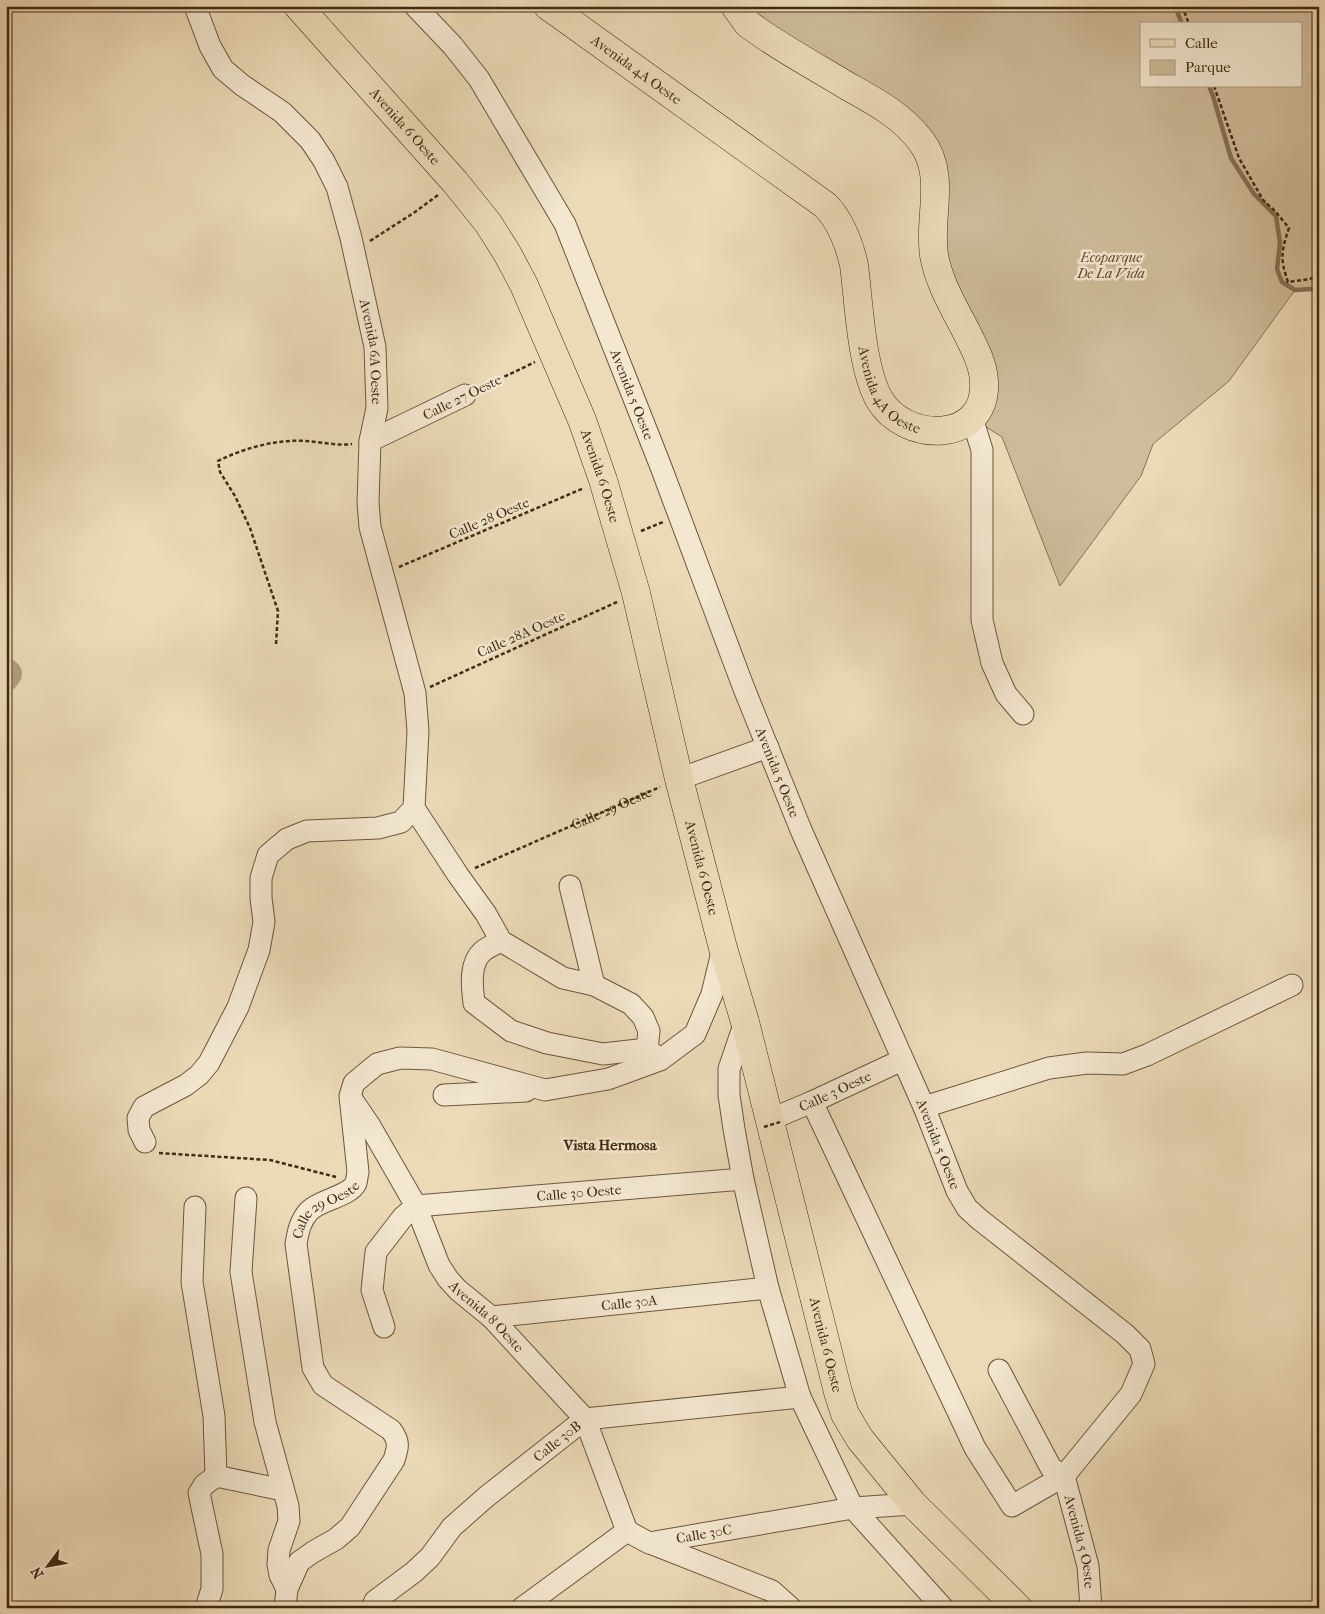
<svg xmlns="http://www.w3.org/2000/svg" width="1325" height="1614" font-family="'IM FELL French Canon',serif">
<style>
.green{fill:#cfbc9b;stroke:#887456;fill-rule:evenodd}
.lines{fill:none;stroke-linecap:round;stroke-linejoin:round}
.stream{stroke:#847053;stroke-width:4.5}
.river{stroke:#b29e7f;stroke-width:28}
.minor-casing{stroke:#6b573b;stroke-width:23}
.major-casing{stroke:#402b12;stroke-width:29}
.path{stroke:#402b12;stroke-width:2.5;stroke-dasharray:4 2.5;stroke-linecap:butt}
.minor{stroke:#f3e7d0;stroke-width:21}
.major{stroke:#ecdab7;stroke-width:28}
.path-bridge{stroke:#402b12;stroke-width:2.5;stroke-dasharray:4 2.5;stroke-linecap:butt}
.labels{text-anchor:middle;stroke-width:5;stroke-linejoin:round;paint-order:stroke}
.street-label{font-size:14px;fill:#402b12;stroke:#f3e7d0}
.park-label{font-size:14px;font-style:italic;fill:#5d482d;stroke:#f3e7d0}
.neighbourhood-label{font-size:15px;font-weight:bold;fill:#402b12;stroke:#f3e7d0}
</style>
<rect width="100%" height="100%" fill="#ecdab7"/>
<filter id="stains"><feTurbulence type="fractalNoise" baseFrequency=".004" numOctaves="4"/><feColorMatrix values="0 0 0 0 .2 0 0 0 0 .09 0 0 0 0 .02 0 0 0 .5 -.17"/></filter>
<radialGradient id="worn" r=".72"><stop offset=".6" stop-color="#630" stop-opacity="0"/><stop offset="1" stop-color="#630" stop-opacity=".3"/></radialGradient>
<path class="green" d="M735 6H1319V286L1312 289 1295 290 1229 381 1153 444 1141 476 1060 586 1002 437 972 418 977 410 958 316 932 161ZM1141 24H1301V86H1141Z"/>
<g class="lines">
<g class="stream">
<path d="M1175 6 1182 24"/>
<path d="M1209 86 1213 96 1231 158 1254 194 1276 216 1280 243 1277 269 1282 282 1295 290 1312 289 1319 286"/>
</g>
<path class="river" d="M6 672 8 674 6 677"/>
<g class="minor-casing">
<g id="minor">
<path id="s2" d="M195 6 210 46 223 69 242 85 282 112 310 140 324 161 337 187 351 238 375 347 377 408 370 441 368 503 370 527 415 693 418 731 414 808"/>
<path id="s3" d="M415 6 453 46 479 79 565 224 661 467 743 686 801 830 924 1107 957 1191 967 1208 979 1219 1125 1334 1140 1349 1144 1364 1131 1394 1064 1476 1012 1506 975 1448 812 1102"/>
<path d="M972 418 982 450V620L992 663 1006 694 1023 714"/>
<path d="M370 441 465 395"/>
<path d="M679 779 768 747"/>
<path d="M414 808 458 875 486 914 501 941 563 978 594 985 631 1004 643 1017 649 1031 647 1049"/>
<path d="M570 886 594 985"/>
<path d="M501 941C495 944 488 947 483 951 469 963 472 986 474 1003L511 1031 547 1043 603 1054 647 1049 658 1058"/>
<path d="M745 1022 729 1069V1095L734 1129 743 1179 768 1288 800 1397 853 1508 943 1608"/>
<path d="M444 1095 526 1091"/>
<path id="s4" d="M351 1098 370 1126 416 1206 439 1265 448 1279 458 1290 491 1317 585 1419 627 1531"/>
<path d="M924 1107 1049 1068 1087 1063 1123 1064 1147 1055 1292 985"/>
<path id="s5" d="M769 1120 812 1102 902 1060"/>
<path d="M145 1142 139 1130 138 1118 144 1107 186 1085 199 1075 209 1063 238 1007 259 950 264 922 261 898V878L268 855 287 839 307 831 378 828 401 822 414 808"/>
<path d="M246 1198 241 1272 265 1422 288 1506 289 1521 279 1550 278 1564 280 1575 287 1589"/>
<path d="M195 1207 192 1282 214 1416 216 1476 204 1485 199 1493 212 1554V1589L206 1608"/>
<path id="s6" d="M491 1317 768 1288"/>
<path id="s7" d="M384 1327 372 1290 376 1252 403 1217 416 1206 743 1179"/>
<path id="s8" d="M999 1370 1051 1468 1064 1476 1088 1566 1091 1608"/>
<path d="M216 1476 283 1490"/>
<path d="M650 1543 772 1591 791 1608"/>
<path id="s9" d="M285 1608 287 1589 299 1562 313 1552 336 1539 350 1527 394 1460C398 1447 400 1442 391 1430L323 1385 313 1368 296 1244C298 1232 300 1221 309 1211 321 1199 349 1197 356 1183 357 1180 357 1175 358 1172L350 1096 354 1083 377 1064 400 1058 432 1059 545 1090 608 1079 660 1060 695 1034 712 994 723 948"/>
<path id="s10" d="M372 1608 375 1601 414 1572 430 1557 452 1527 486 1497 585 1419 800 1397"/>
<path id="s11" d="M522 1608 627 1531 649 1543 853 1508 913 1504"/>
</g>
</g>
<g class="major-casing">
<g id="major">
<path id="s12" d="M298 6 455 182 488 223 507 253 524 285 582 420 603 480 636 593 679 779 723 948 745 1022 838 1392 845 1414 860 1439 913 1504 1018 1608"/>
<path id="s13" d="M548 6 825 205C841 221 849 243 854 265 859 303 861 366 879 399 905 444 988 444 984 381 983 364 975 349 968 335 955 309 939 284 934 255 928 217 947 175 921 141 902 116 876 102 849 87 821 70 792 54 765 36L748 24 735 6"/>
</g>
</g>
<g class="path">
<path d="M1182 6 1189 24"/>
<path d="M1310 6 1319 7"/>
<path d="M1214 86 1239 158 1263 200 1275 211 1289 228C1281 252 1280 259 1288 282L1310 279 1319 274"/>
<path d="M370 241 415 212 438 195"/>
<path d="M481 388 535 362"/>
<path d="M641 531 663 522"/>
<path d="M399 567 584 488"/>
<path d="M276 644 278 611 250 528 235 496 220 472 218 461C244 448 277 439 306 441 321 442 337 446 352 444"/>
<path d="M430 687 617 602"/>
<path id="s1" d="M475 868 660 787"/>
<path d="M159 1153 270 1160 336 1177"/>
</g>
<use href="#minor" class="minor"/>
<use href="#major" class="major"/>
<path class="path-bridge" d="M764 1127 780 1122"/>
</g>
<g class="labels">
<g class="street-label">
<text dy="5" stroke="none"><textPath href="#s13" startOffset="109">Avenida 4A Oeste</textPath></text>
<text dy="5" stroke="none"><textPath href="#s12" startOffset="161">Avenida 6 Oeste</textPath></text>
<text dy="5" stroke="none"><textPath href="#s2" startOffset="405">Avenida 6A Oeste</textPath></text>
<text dy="5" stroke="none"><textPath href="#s13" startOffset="544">Avenida 4A Oeste</textPath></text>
<text dy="5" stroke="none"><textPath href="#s3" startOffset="449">Avenida 5 Oeste</textPath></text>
<text transform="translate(462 397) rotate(-26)" y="5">Calle 27 Oeste</text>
<text dy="5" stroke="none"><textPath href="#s12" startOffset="566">Avenida 6 Oeste</textPath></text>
<text transform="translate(489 518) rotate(-23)" y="5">Calle 28 Oeste</text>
<text transform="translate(521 634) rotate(-24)" y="5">Calle 28A Oeste</text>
<text dy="5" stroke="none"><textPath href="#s3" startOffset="854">Avenida 5 Oeste</textPath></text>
<text dy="5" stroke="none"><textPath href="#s1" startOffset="149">Calle 29 Oeste</textPath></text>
<text dy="5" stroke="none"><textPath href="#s12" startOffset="971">Avenida 6 Oeste</textPath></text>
<text dy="5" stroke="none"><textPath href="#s5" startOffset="72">Calle 3 Oeste</textPath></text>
<text dy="5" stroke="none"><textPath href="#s3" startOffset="1259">Avenida 5 Oeste</textPath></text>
<text dy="5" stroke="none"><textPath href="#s7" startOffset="302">Calle 30 Oeste</textPath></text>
<text dy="5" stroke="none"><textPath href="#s9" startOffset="498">Calle 29 Oeste</textPath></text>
<text dy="5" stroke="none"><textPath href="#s6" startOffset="139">Calle 30A</textPath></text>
<text dy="5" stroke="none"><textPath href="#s4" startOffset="260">Avenida 8 Oeste</textPath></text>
<text dy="5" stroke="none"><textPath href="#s12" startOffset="1464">Avenida 6 Oeste</textPath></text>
<text dy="5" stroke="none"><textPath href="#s10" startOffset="251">Calle 30B</textPath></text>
<text dy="5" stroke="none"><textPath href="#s11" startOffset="211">Calle 30C</textPath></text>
<text dy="5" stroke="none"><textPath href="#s8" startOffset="194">Avenida 5 Oeste</textPath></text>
</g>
<g class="park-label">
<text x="1111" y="262">Ecoparque<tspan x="1111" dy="16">De La Vida</tspan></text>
</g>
<g class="neighbourhood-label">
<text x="610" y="1150">Vista Hermosa</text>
</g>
</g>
<rect width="1325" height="1614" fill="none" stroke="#ecdab7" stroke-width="25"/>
<rect x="8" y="8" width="1310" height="1599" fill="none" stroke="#402b12" stroke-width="2.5"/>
<rect x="12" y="12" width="1300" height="1589" fill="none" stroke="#402b12"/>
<rect x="1140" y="22" width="162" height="65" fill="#f3e7d0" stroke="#ab9c84"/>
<rect x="1150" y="39" width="25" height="8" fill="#ecdab7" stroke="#ab9c84"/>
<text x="1185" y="48" font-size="15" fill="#402b12">Calle</text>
<rect x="1150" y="60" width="25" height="15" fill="#cfbc9b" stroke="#ab9c84"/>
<text x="1185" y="72" font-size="15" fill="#402b12">Parque</text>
<g transform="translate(48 1566) rotate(238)" stroke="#f3e7d0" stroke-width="4" paint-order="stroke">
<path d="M0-4L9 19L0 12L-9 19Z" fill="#402b12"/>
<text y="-8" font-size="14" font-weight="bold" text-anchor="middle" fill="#402b12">N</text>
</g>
<rect width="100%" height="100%" filter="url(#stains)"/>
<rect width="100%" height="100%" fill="url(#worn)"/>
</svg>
